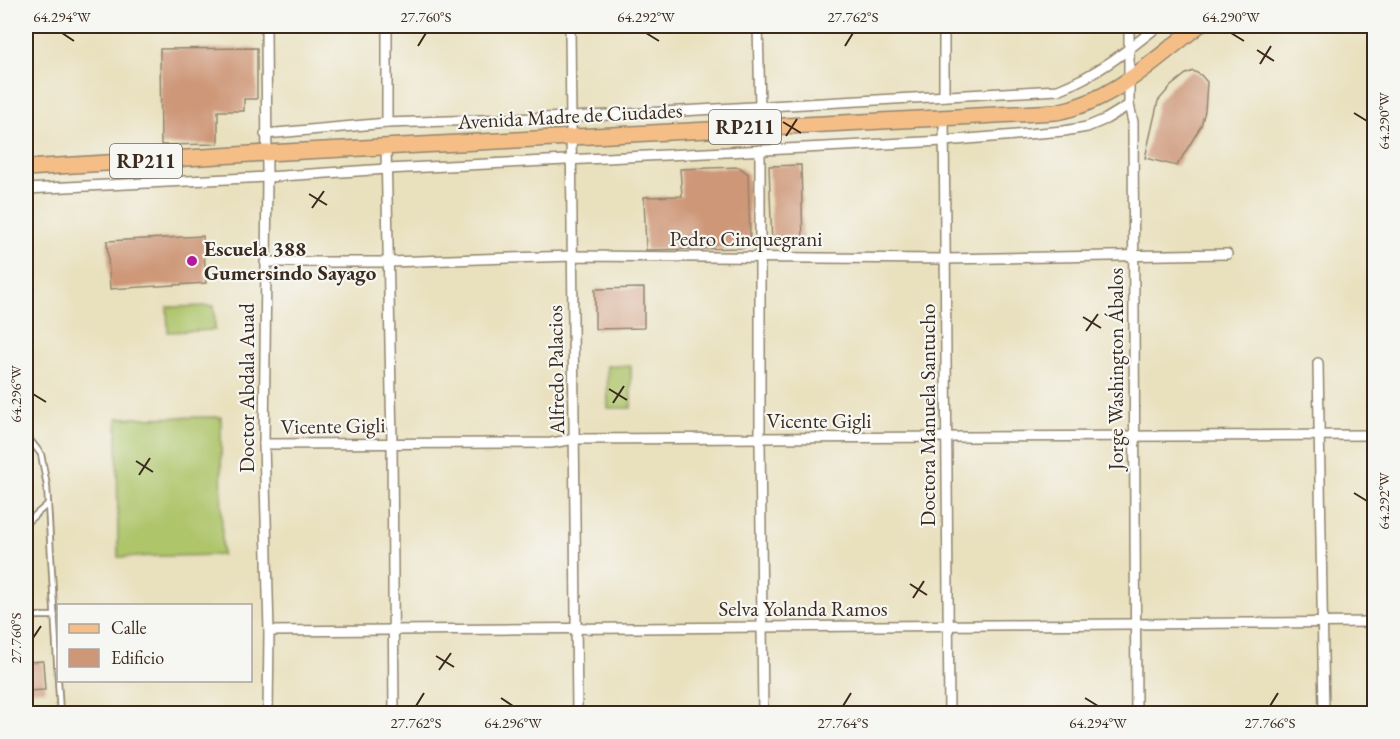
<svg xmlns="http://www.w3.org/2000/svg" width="1400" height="739" font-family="'EB Garamond',serif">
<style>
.pitch{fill:#aec56a;stroke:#747844;stroke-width:1.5}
.building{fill:#ce9778}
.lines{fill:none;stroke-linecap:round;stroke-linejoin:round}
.service-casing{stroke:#92856e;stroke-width:8}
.minor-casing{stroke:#92856e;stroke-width:12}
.primary-casing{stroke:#92856e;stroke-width:18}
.service{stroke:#fff;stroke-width:4.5}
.minor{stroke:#fff;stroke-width:9}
.primary{stroke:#f6be87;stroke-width:15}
.ticks{fill:none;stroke:#3b2a1e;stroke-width:2}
.poi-dot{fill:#b5179e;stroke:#f6f6f2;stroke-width:2}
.labels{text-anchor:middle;stroke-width:4.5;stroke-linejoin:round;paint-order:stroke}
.shield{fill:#f6f6f2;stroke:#73675e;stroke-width:1.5}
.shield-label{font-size:20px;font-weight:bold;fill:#3b2a1e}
.street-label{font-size:21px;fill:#3b2a1e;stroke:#f6f6f2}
.poi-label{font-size:21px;font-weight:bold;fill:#3b2a1e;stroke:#f6f6f2;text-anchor:start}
.neatline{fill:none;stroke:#3b2a1e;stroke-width:2}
.ticks-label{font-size:15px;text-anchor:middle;fill:#3b2a1e}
</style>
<rect width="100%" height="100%" fill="#f6f6f2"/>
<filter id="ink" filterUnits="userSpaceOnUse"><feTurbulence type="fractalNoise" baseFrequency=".0167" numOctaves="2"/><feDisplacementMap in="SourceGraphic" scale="12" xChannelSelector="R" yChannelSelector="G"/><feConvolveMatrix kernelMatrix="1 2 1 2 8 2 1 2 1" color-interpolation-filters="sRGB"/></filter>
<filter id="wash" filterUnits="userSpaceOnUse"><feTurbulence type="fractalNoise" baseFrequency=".008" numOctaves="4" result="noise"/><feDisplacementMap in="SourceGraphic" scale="24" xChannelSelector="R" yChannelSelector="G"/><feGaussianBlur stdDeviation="1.35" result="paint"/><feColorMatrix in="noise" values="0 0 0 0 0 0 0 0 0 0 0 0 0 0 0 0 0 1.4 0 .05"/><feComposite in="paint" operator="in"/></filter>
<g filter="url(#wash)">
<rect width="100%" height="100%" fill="#e9e0bd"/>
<g class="pitch">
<path d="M214 306 215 330 168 332 167 307Z"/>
<path d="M607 366H631V408H608Z"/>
<path d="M221 417 222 555 118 557 117 418Z"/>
</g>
<g id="blocks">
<g class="building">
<path d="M257 48V99H244V111H218V144L161 145 160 49Z"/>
<path d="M1193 71 1201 75 1207 82 1205 111 1201 126 1177 166 1145 158 1158 101 1171 86 1186 74Z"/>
<path d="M801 165 803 245 772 246 769 166Z"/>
<path d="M739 167 748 174 750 240 744 248 646 250 644 197 682 196 680 169Z"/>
<path d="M203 236 206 283 110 289 107 241Z"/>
<path d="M644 288V328L595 329V289Z"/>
<path d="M43 661 45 690 26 691V662Z"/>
</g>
</g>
</g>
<g filter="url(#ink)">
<use href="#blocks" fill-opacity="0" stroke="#92856e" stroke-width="1.5"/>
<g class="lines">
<g class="service-casing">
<g id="service">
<path d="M26 435 41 454 47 486 60 714"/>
<path d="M26 523 48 504"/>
<path d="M26 616H55"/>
</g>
</g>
<g class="minor-casing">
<g id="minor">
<path d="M266 26 267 177 264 444 269 631 268 714"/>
<path d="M387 26V123"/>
<path d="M570 26 577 714"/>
<path d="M758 26 760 107"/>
<path d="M944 26V96"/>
<path d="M1129 26V105L1133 122 1136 714"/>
<path d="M944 117 949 714"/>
<path d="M265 134 387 123 572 117 1058 90C1097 75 1127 51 1158 26"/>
<path d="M386 147 392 443 394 714"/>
<path d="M760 150V439L763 714"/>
<path d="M26 189 267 177 387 169 944 141 1064 131 1087 127 1106 119 1129 105"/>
<path d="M265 262H389L573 256 945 259 1227 254"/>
<path d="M1318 363 1324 714"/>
<path d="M264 444 551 443 575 439 1374 435"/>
<path d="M269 631 1374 622"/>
</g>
</g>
<g class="primary-casing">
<path id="primary" d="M26 168 266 153 1056 112C1112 102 1154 60 1198 26"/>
</g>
<use href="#service" class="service"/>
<use href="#minor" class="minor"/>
<use href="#primary" class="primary"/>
</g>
</g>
<path class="ticks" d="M62 33 74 41M646 33 659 41M1231 33 1244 41M418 46 426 33M845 46 853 33M1257 50 1274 61M1260 64 1271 46M1354 113 1367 121M783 122 801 133M786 136 797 119M309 194 327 205M312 208 324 191M1083 317 1101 328M1086 331 1098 314M609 389 627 400M33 394 46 402M613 403 624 386M136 461 153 472M139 475 150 458M1354 493 1367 501M910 584 927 595M913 598 924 581M33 638 41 626M436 656 454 667M439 670 451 653M501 698 513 706M1085 698 1098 706M416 706 424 693M843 706 851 693M1270 706 1278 693"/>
<circle class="poi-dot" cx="192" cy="261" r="6"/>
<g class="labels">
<g class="shield">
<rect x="709" y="110" width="72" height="34" rx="4.5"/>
<rect x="110" y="144" width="72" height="34" rx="4.5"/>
</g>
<g class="shield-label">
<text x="745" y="134">RP211</text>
<text x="146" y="168">RP211</text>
</g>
<g class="street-label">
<text transform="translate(570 116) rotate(-3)" y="7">Avenida Madre de Ciudades</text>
<text x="746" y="246">Pedro Cinquegrani</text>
<text transform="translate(1116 369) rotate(-90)" y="7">Jorge Washington Ábalos</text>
<text transform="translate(556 370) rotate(-91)" y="7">Alfredo Palacios</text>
<text transform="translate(247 388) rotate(-90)" y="7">Doctor Abdala Auad</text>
<text transform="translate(928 415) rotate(-90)" y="7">Doctora Manuela Santucho</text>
<text x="819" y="428">Vicente Gigli</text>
<text transform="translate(333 426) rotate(-1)" y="7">Vicente Gigli</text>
<text x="803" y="616">Selva Yolanda Ramos</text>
</g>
<g class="poi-label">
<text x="204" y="256">Escuela 388<tspan x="204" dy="24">Gumersindo Sayago</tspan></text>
</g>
</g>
<rect width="1400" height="739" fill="none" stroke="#f6f6f2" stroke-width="66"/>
<rect x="57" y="604" width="195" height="78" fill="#f6f6f2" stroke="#aba49d" stroke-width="1.5"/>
<rect x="69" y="624" width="30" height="9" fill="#f6be87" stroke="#aba49d" stroke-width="1.5"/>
<text x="111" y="634" font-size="18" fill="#3b2a1e">Calle</text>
<rect x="69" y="649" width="30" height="18" fill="#ce9778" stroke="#aba49d" stroke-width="1.5"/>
<text x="111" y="664" font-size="18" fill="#3b2a1e">Edificio</text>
<rect x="33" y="33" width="1334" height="673" class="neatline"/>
<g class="ticks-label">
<text x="62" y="22">64.294°W</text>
<text x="426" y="22">27.760°S</text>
<text x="646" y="22">64.292°W</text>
<text x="853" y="22">27.762°S</text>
<text x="1231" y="22">64.290°W</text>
<text transform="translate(1384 121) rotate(-90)" y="5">64.290°W</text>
<text transform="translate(16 394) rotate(-90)" y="5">64.296°W</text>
<text transform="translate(1384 501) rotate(-90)" y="5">64.292°W</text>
<text transform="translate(16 638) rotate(-90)" y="5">27.760°S</text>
<text x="416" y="728">27.762°S</text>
<text x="513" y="728">64.296°W</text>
<text x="843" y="728">27.764°S</text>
<text x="1098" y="728">64.294°W</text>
<text x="1270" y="728">27.766°S</text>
</g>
</svg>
